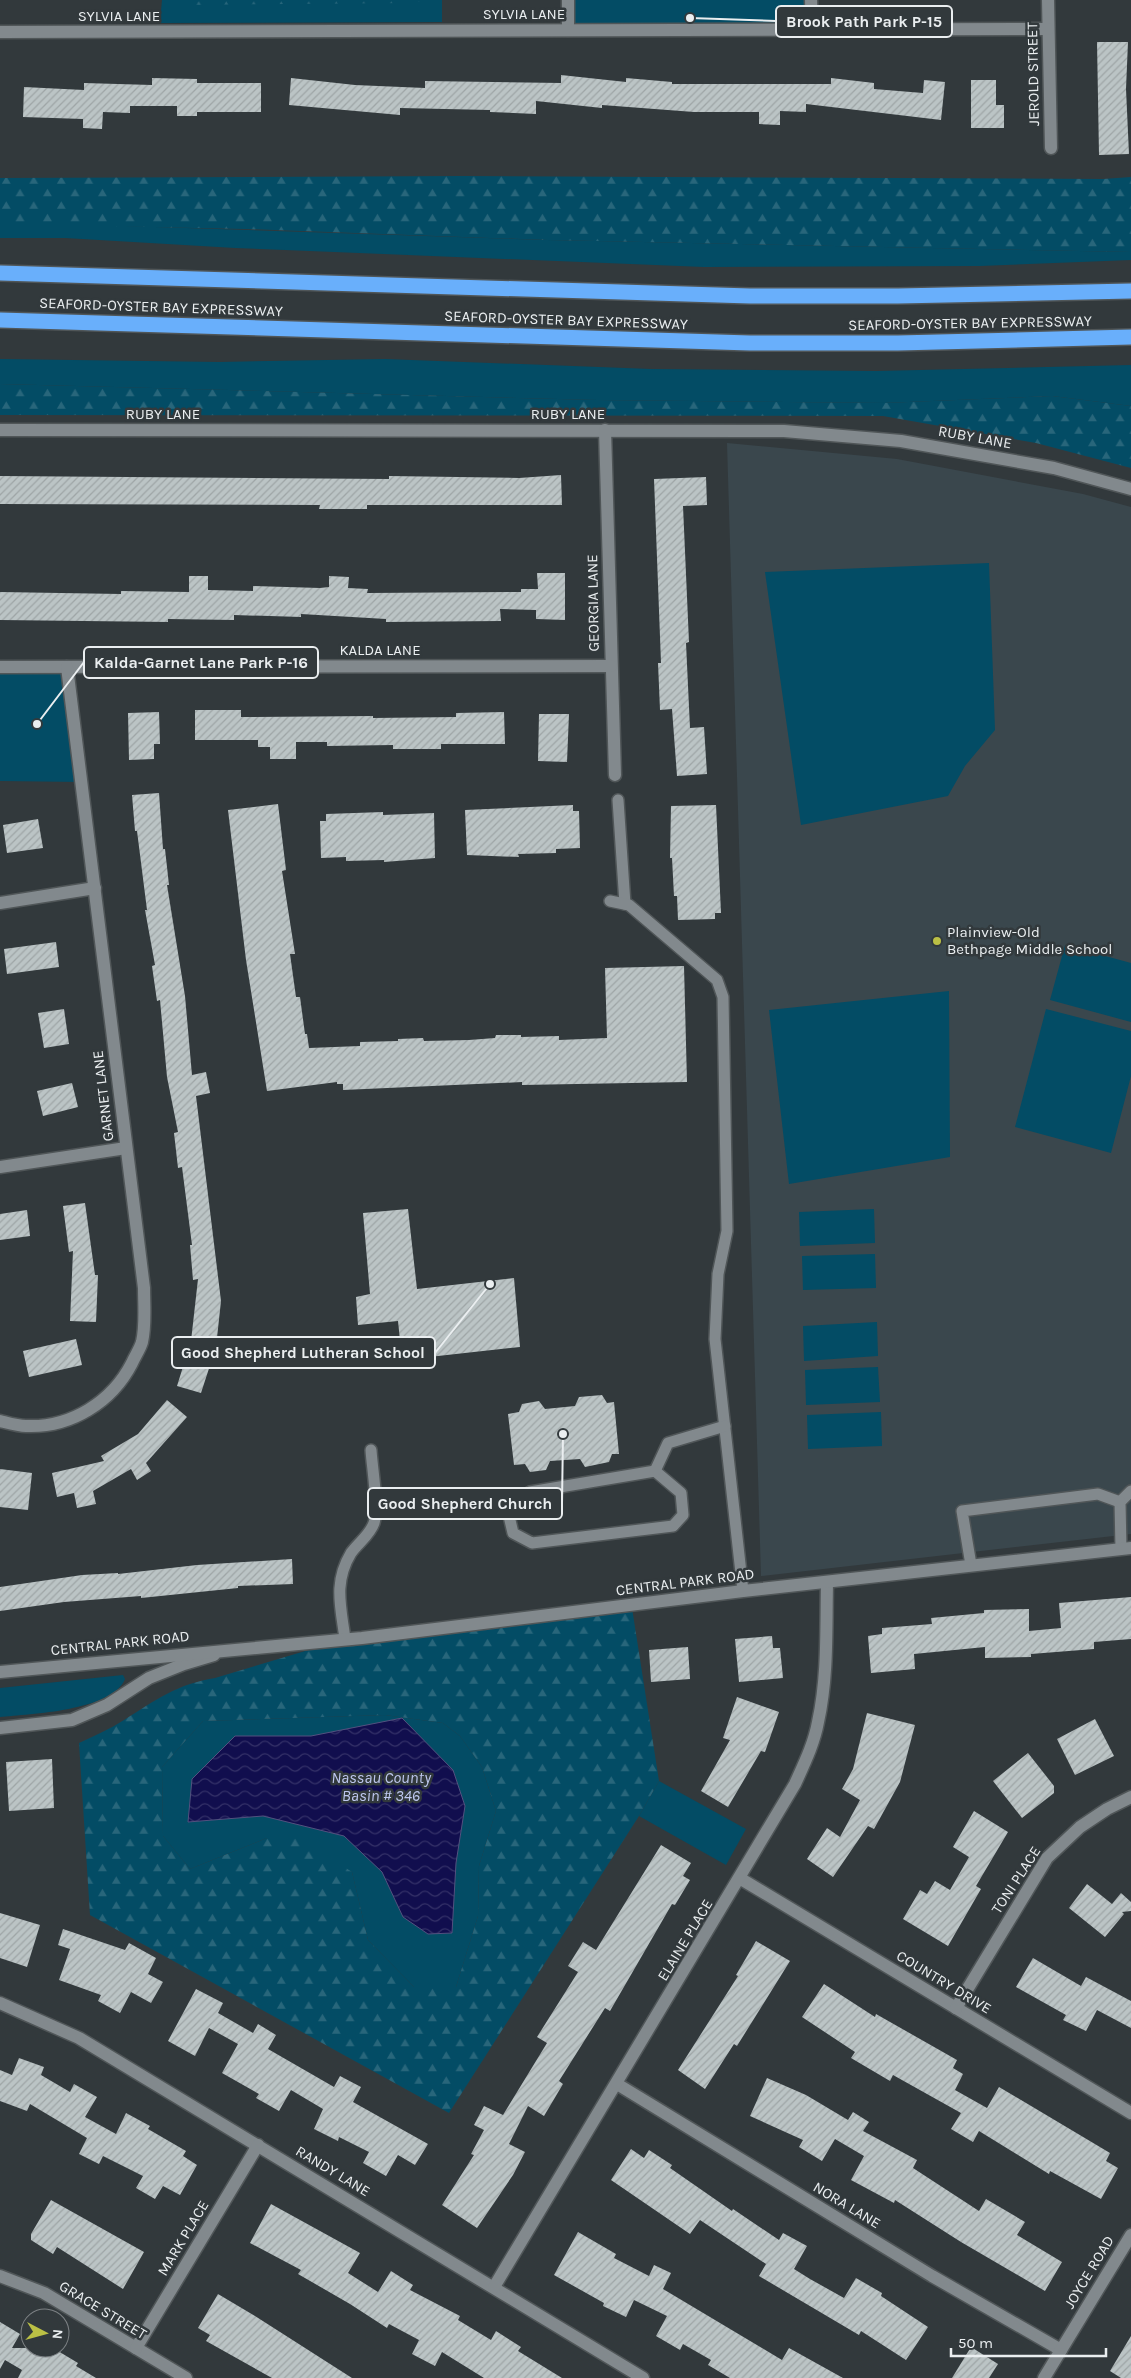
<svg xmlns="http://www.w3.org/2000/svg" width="1131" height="2378" font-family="Karla,sans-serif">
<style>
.built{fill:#3a474d}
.green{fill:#034c65}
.forest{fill:url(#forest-firs);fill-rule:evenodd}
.water{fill:url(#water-waves);stroke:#52517f}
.building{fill:url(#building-hatch)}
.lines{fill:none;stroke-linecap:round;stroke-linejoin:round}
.service-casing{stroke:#505658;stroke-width:14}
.minor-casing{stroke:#505658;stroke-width:15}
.tertiary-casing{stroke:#505658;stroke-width:15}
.motorway-casing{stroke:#505658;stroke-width:18}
.service{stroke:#82898d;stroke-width:11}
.minor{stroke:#82898d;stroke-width:12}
.tertiary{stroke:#82898d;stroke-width:12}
.motorway{stroke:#69affb;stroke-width:15}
.poi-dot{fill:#bbc045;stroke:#32393c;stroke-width:2}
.labels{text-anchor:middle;stroke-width:5;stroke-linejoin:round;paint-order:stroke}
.street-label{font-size:15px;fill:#eaeef0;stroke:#32393c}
.poi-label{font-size:15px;fill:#eaeef0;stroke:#32393c;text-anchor:start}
.water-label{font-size:16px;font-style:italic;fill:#bec7ef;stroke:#32393c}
.leader{fill:none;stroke:#eaeef0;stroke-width:2}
.callout-dot{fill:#eaeef0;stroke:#32393c;stroke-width:2}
.callout{fill:#32393c;stroke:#eaeef0;stroke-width:2}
.callout-label{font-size:16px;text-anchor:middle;font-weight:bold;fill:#eaeef0}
</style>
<defs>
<pattern id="forest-firs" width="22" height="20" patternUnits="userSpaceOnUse" patternTransform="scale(1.25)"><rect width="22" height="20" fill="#034c65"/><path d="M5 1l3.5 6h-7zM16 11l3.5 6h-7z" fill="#28667b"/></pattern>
<pattern id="water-waves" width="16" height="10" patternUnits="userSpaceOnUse" patternTransform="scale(1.25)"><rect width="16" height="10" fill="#110e4e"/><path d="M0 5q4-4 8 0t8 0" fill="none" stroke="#343168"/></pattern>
<pattern id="building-hatch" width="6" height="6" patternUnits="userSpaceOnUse" patternTransform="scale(1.25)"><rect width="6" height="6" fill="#bbc4c5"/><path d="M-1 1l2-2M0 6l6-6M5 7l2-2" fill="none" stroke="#9ea5a6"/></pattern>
</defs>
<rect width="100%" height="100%" fill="#32393c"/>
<path class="built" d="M727 443 897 459 1083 494 1131 507V1534L761 1576Z"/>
<g class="green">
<path d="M162 0H442V22L160 23Z"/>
<path d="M568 0H811L812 29 568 30Z"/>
<path d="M33 223 548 240 1131 252V260L980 266 704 267 235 248 65 238H0V224Z"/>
<path d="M0 359 219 362 385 359 651 369 876 371 1131 365V406L1052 396 884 403 596 400 0 384Z"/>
<path d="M989 563 995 730 965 766 948 796 801 825 765 572Z"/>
<path d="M0 667H67L81 782 0 781Z"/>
<path d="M1065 945 1131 963V1022L1050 1000Z"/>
<path d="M949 991 950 1157 789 1184 769 1010Z"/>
<path d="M1046 1009 1131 1031V1076L1111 1153 1015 1127Z"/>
<path d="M874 1209 875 1243 800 1246 799 1212Z"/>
<path d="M875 1254 876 1288 803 1290 802 1256Z"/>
<path d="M877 1322 878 1356 804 1361 803 1326Z"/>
<path d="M878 1367 880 1402 806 1405 805 1370Z"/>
<path d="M881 1412 882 1446 808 1449 807 1415Z"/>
<path d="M123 1675 125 1679C112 1711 30 1714 0 1717V1688Z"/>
<path d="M385 1715 443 1723 460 1736 482 1767 496 1811 479 1866 478 1916 456 1987H414L368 1940 352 1872 267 1838 190 1869 163 1836 162 1767 203 1721Z"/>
<path d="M659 1781 746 1829 726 1865 639 1816Z"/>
</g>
<g class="forest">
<path d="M171 0H430L411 3 178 5Z"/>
<path d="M462 176 1103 179 1131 177V252L548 240 244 229 0 224V178Z"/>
<path d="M0 384 596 400 884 403 1052 396 1131 406V468L1036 443 883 416 0 415Z"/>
<path d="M632 1608 659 1781 639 1816 449 2113 90 1915 79 1743C94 1736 110 1729 124 1720 156 1700 177 1684 215 1678L312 1649ZM385 1715 443 1723 460 1736 482 1767 496 1811 479 1866 478 1916 456 1987H414L368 1940 352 1872 300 1838H267L190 1869 163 1836 162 1767 203 1721Z"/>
</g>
<path class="water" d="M402 1718 453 1770 465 1806 456 1863 452 1933 428 1934 403 1917 382 1872 344 1836 263 1816 188 1822 192 1779 235 1736H311Z"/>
<g class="building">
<path d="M1097 42H1128L1126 89 1129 154 1099 155Z"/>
<path d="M561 75 626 82V78L672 82V84H831V78L874 83V89L923 93 924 80 945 82 941 120 806 104V112L780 111V125L759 124V112H694L602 105V108L536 101V114L490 112V110L400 108V115L289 105 291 78 355 85 425 88V81L561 83Z"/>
<path d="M152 78 197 79V83H261V112H197V116H177V106H130V113L103 112 102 129 83 128V119L23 117 24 87 84 90V83L152 85Z"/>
<path d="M971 80H996V105H1004V128H971Z"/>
<path d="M561 475 562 505H367V509H319L320 505 0 504V476L389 479V476L519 478Z"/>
<path d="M706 477 707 505 683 506 689 642 686 643 690 728 704 727 707 774 677 776 672 709 660 710 658 663H661L654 479Z"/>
<path d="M537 573H565V620L536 619V610L500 609 501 621 386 622V619L301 614V617L234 615V620L168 619V622L0 620V592L121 594V591L189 592V576H208V590L253 591V586L320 588 329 587V576L349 577 348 588 368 589 367 593 521 592V589H538Z"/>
<path d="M195 710H241V717L373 716V718L456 717V713L504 712 505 744H441V749H393V745L327 746V742H296V759H270V747H258V740H195Z"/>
<path d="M159 712 160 744H154V759L129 760 128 713Z"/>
<path d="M539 714H569L567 762 538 761Z"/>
<path d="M159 793 163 849H165L169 885H167L185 996 192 1075 206 1072 210 1093 196 1096 221 1301 216 1347 201 1393 177 1386 191 1341 198 1279 193 1280 190 1245H192L182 1167 178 1168 174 1133 178 1132 167 1077 160 1000 157 1001 152 966 155 965 145 910H147L137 831H135L132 795Z"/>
<path d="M278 804 286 870 282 871 295 954H290L296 997H300L305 1034H307L309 1048 360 1046V1042L398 1041V1039L423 1038 424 1041 469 1040 495 1038 496 1035H521V1037L559 1036V1040L607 1038 605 968 684 966 687 1082 522 1085V1082L343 1090V1084H337V1082L267 1091 246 960 228 810Z"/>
<path d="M573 805V811H579L580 848 556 849V853L518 854 519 857 467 855 465 810Z"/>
<path d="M716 805 721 913H715V919L678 920 677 896H674L672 858H670L671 806Z"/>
<path d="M383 812V815L434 813 435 858 384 862V860L346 861V857L321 858 320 821H326V814Z"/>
<path d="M38 819 43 848 7 853 3 825Z"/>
<path d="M56 942 59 967 7 974 4 949Z"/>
<path d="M64 1009 69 1044 44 1048 38 1013Z"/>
<path d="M72 1083 78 1107 43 1116 37 1091Z"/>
<path d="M85 1203 95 1275H98L96 1322 70 1321 73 1251 69 1252 63 1206Z"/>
<path d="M408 1209 417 1289 514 1278 520 1347 402 1360 398 1321 358 1325 356 1297 370 1294 363 1213Z"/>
<path d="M27 1210 30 1236 0 1240V1214Z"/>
<path d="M76 1339 82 1365 29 1377 23 1351Z"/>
<path d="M602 1395 607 1403 614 1402 619 1454H612L609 1462 585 1467 580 1459 550 1461 546 1470 530 1472 525 1464 514 1465 508 1414 519 1412 522 1404 539 1401 545 1409 575 1406 579 1397Z"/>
<path d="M167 1400 187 1417 146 1463 151 1471 137 1480 131 1469 93 1491 96 1504 77 1508 74 1493 57 1497 52 1473 104 1461 101 1456 138 1434Z"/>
<path d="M0 1469 32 1473 28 1510 0 1507Z"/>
<path d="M292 1559 293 1584 238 1586V1588L141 1598V1596L64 1602 0 1611V1587L82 1575 118 1573V1574L197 1565Z"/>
<path d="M1131 1597V1639L1094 1642V1649L1031 1654V1657L985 1658V1647L914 1654 915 1669 871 1673 868 1636 882 1634V1628L932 1624 931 1618 984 1613V1610L1029 1609V1631L1061 1628 1059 1603Z"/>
<path d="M772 1636 773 1648H780L783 1678 739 1682 735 1639Z"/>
<path d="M688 1647 690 1679 651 1682 649 1650Z"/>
<path d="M737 1697 779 1712 765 1752 761 1751 728 1807 701 1791 730 1740 723 1738Z"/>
<path d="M867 1713 915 1725 900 1782 874 1829 868 1826 833 1877 807 1859 827 1828 840 1837 860 1800 842 1789 853 1769Z"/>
<path d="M1095 1719 1114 1756 1075 1775 1057 1739Z"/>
<path d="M1028 1753 1054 1786V1793L1022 1818 993 1781Z"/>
<path d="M52 1759 54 1808 9 1811 6 1762Z"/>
<path d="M974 1811 1008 1832 976 1886 981 1889 948 1946 903 1919 920 1890 927 1894 935 1881 950 1890 969 1857 953 1847Z"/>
<path d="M661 1845 691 1863 683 1876 690 1880 675 1905 672 1904 610 2011 605 2008 559 2081 563 2084 544 2116 528 2106 509 2144 525 2152 513 2175 477 2228 442 2205 474 2155 471 2154 484 2130 474 2125 484 2106 503 2115 547 2043 537 2037 578 1972 568 1966 583 1942 596 1950Z"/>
<path d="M1087 1884 1112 1904 1121 1893 1131 1902V1911L1122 1912 1124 1914 1105 1937 1069 1908Z"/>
<path d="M0 1913 40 1925 27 1967 0 1958Z"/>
<path d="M63 1929 125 1950 129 1943 156 1958 148 1974 163 1982 151 2003 131 1992 120 2013 98 2001 101 1995 59 1980 70 1949 58 1945Z"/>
<path d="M756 1941 790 1961 737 2046 734 2044 705 2089 678 2070 738 1976 736 1975Z"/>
<path d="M1033 1958 1081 1986 1086 1977 1131 2001V2028L1097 2010 1086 2031 1063 2020 1066 2015 1016 1987Z"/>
<path d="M824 1984 875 2017 876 2014 957 2060 953 2068 963 2074 955 2090 987 2108 999 2087 1110 2153 1106 2161 1118 2168 1101 2199 1050 2171 1049 2174 979 2131 973 2142 951 2129 961 2113 893 2075 890 2081 851 2058 855 2052 802 2017Z"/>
<path d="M196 1989 223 2003 218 2013 253 2033 258 2024 276 2035 268 2049 334 2087 340 2076 361 2087 353 2102 428 2144 415 2165 398 2155 386 2176 363 2163 369 2152 339 2137 338 2141 314 2129 323 2109 291 2090 279 2111 256 2098 259 2094 222 2073 238 2044 209 2028 195 2056 168 2041Z"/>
<path d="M19 2058 44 2067 41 2075 70 2092 74 2084 97 2097 85 2117 116 2134 126 2113 150 2126 148 2129 186 2151 183 2156 197 2165 180 2195 163 2186 155 2199 136 2188 143 2176 103 2156 99 2164 79 2154 87 2138 30 2104 27 2111 0 2101V2070L12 2075Z"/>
<path d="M767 2078 806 2095 848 2120 853 2112 869 2122 863 2131 917 2160 913 2168 979 2211 986 2199 1025 2222 1017 2235 1062 2262 1045 2291 961 2242 895 2200 894 2203 851 2180 864 2156 835 2139 822 2161 799 2147 803 2140 750 2116Z"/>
<path d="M631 2149 644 2158 649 2150 672 2165 670 2168 732 2211 733 2209 779 2240 783 2233 807 2246 794 2269 810 2279 844 2298 856 2278 882 2293 881 2296 928 2327 906 2360 861 2331 859 2335 759 2276 766 2264 700 2220 690 2234 611 2180Z"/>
<path d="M51 2200 144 2252 123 2289 57 2247 53 2254 31 2240V2234Z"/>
<path d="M271 2204 360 2253 348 2273 378 2292 391 2271 413 2285 410 2290 460 2316 458 2320 491 2340 496 2331 521 2347 518 2351 562 2378H484L442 2352 435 2366 412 2354 419 2340 389 2324 387 2328 350 2304 298 2274 301 2270 250 2243Z"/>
<path d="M578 2232 616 2254 614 2258 649 2276 654 2265 671 2273 663 2289 782 2360 789 2348 843 2378H730L708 2365 711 2360 683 2344 680 2350 656 2336 667 2316 634 2300 626 2317 603 2306 604 2303 554 2275Z"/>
<path d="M218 2294 255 2316 352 2378H272L206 2341 210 2335 198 2328Z"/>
<path d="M0 2322 20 2334 12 2348H53L78 2363 76 2366 96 2378H18L22 2370 5 2360 0 2369Z"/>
<path d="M1131 2336V2378H1121L1110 2371Z"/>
<path d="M971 2347 998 2364 989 2378H952Z"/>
</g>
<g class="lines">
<g class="service-casing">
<g id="service">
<path d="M618 800 625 904"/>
<path d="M610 901 629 905 717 980 723 997 727 1231 718 1274 715 1339 743 1591"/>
<path d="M655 1471 681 1493 683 1515 673 1526 532 1543 513 1533 509 1516 512 1502 530 1492Z"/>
<path d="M655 1471 668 1443 725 1426"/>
<path d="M1121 1549 1120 1502 1131 1491"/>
<path d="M971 1565 962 1511 1098 1494 1120 1502"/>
<path d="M345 1639C341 1607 333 1583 351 1553 358 1543 370 1535 374 1523 379 1507 372 1467 371 1450"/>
</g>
</g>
<g class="minor-casing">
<g id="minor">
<path d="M568 0V30"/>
<path d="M811 0 812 29"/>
<path d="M1048 0 1051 148"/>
<path d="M0 32 1048 29"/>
<path d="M0 430 784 431 901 441 1054 468 1131 489"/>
<path d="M605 430 615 775"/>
<path d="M0 667 611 666"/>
<path d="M0 903 95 888"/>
<path d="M0 1167 126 1148"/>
<path d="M0 1421C8 1423 18 1426 26 1426 71 1428 112 1402 132 1363 135 1356 140 1349 142 1342 146 1325 144 1306 144 1288L67 667"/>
<path d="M0 1728 72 1720 107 1705 149 1678 184 1664 214 1655"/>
<path d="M741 1879 1131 2113"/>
<path d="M0 2003 79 2038 643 2378"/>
<path d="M956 2008 1047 1858 1080 1827 1107 1809 1131 1797"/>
<path d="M617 2084 932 2276 1061 2350"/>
<path d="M0 2276 44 2293 186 2378"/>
<path d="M494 2287 795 1784C804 1764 814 1744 818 1722 828 1677 826 1629 827 1583"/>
<path d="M136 2348 258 2145"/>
<path d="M1044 2378 1131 2235"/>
</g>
</g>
<g class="tertiary-casing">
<path id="tertiary" d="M0 1672 362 1638 743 1591 1131 1548"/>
</g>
<g class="motorway-casing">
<g id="motorway">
<path d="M0 273 750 296H898L1131 291"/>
<path d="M0 320 750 343H898L1131 337"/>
</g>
</g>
<use href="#service" class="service"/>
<use href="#minor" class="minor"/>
<use href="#tertiary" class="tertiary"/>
<use href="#motorway" class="motorway"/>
</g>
<circle class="poi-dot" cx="937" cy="941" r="5"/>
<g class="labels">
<g class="street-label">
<text x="524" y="19">SYLVIA LANE</text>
<text x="119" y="21">SYLVIA LANE</text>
<text transform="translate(1033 74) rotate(-91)" y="5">JEROLD STREET</text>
<text transform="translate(161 307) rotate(2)" y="5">SEAFORD-OYSTER BAY EXPRESSWAY</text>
<text transform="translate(566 320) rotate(2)" y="5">SEAFORD-OYSTER BAY EXPRESSWAY</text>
<text transform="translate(970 323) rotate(-1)" y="5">SEAFORD-OYSTER BAY EXPRESSWAY</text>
<text x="163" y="419">RUBY LANE</text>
<text x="568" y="419">RUBY LANE</text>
<text transform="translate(975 437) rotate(10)" y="5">RUBY LANE</text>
<text transform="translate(593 603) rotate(-91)" y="5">GEORGIA LANE</text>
<text x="380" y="655">KALDA LANE</text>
<text transform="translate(103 1096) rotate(-97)" y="5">GARNET LANE</text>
<text transform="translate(685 1582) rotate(-7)" y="5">CENTRAL PARK ROAD</text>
<text transform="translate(120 1643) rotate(-6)" y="5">CENTRAL PARK ROAD</text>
<text transform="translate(1016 1880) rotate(-57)" y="5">TONI PLACE</text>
<text transform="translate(685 1940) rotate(-59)" y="5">ELAINE PLACE</text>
<text transform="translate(944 1982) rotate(31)" y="5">COUNTRY DRIVE</text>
<text transform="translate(333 2171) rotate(31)" y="5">RANDY LANE</text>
<text transform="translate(847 2205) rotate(31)" y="5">NORA LANE</text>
<text transform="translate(183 2238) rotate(-59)" y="5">MARK PLACE</text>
<text transform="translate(1089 2272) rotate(-59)" y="5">JOYCE ROAD</text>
<text transform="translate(103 2310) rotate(31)" y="5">GRACE STREET</text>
</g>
<g class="poi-label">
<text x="947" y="937">Plainview-Old<tspan x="947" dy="17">Bethpage Middle School</tspan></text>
</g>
<g class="water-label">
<text x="381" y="1783">Nassau County<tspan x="381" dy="18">Basin # 346</tspan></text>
</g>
</g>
<path class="leader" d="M690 18L776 21M37 724L84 662M490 1284L435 1353M563 1434L562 1503"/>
<g class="callout-dot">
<circle cx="690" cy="18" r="5"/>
<circle cx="37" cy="724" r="5"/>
<circle cx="490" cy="1284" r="5"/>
<circle cx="563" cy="1434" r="5"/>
</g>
<g class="callout">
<rect x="776" y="6" width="176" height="31" rx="5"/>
<rect x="84" y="647" width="234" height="31" rx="5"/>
<rect x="172" y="1337" width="263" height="31" rx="5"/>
<rect x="368" y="1488" width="194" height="31" rx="5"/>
</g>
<g class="callout-label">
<text x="864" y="27">Brook Path Park P-15</text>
<text x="201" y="668">Kalda-Garnet Lane Park P-16</text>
<text x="303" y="1358">Good Shepherd Lutheran School</text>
<text x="465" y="1509">Good Shepherd Church</text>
</g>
<g transform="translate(45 2333) rotate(96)"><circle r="24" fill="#32393c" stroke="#7c8184"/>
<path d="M0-4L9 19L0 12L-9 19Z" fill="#bbc045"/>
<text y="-8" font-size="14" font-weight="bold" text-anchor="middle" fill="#eaeef0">N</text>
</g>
<path d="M951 2348v8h155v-8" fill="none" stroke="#eaeef0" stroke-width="2.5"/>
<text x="958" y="2348" font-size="15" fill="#eaeef0" stroke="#32393c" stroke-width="4" paint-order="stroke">50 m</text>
</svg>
